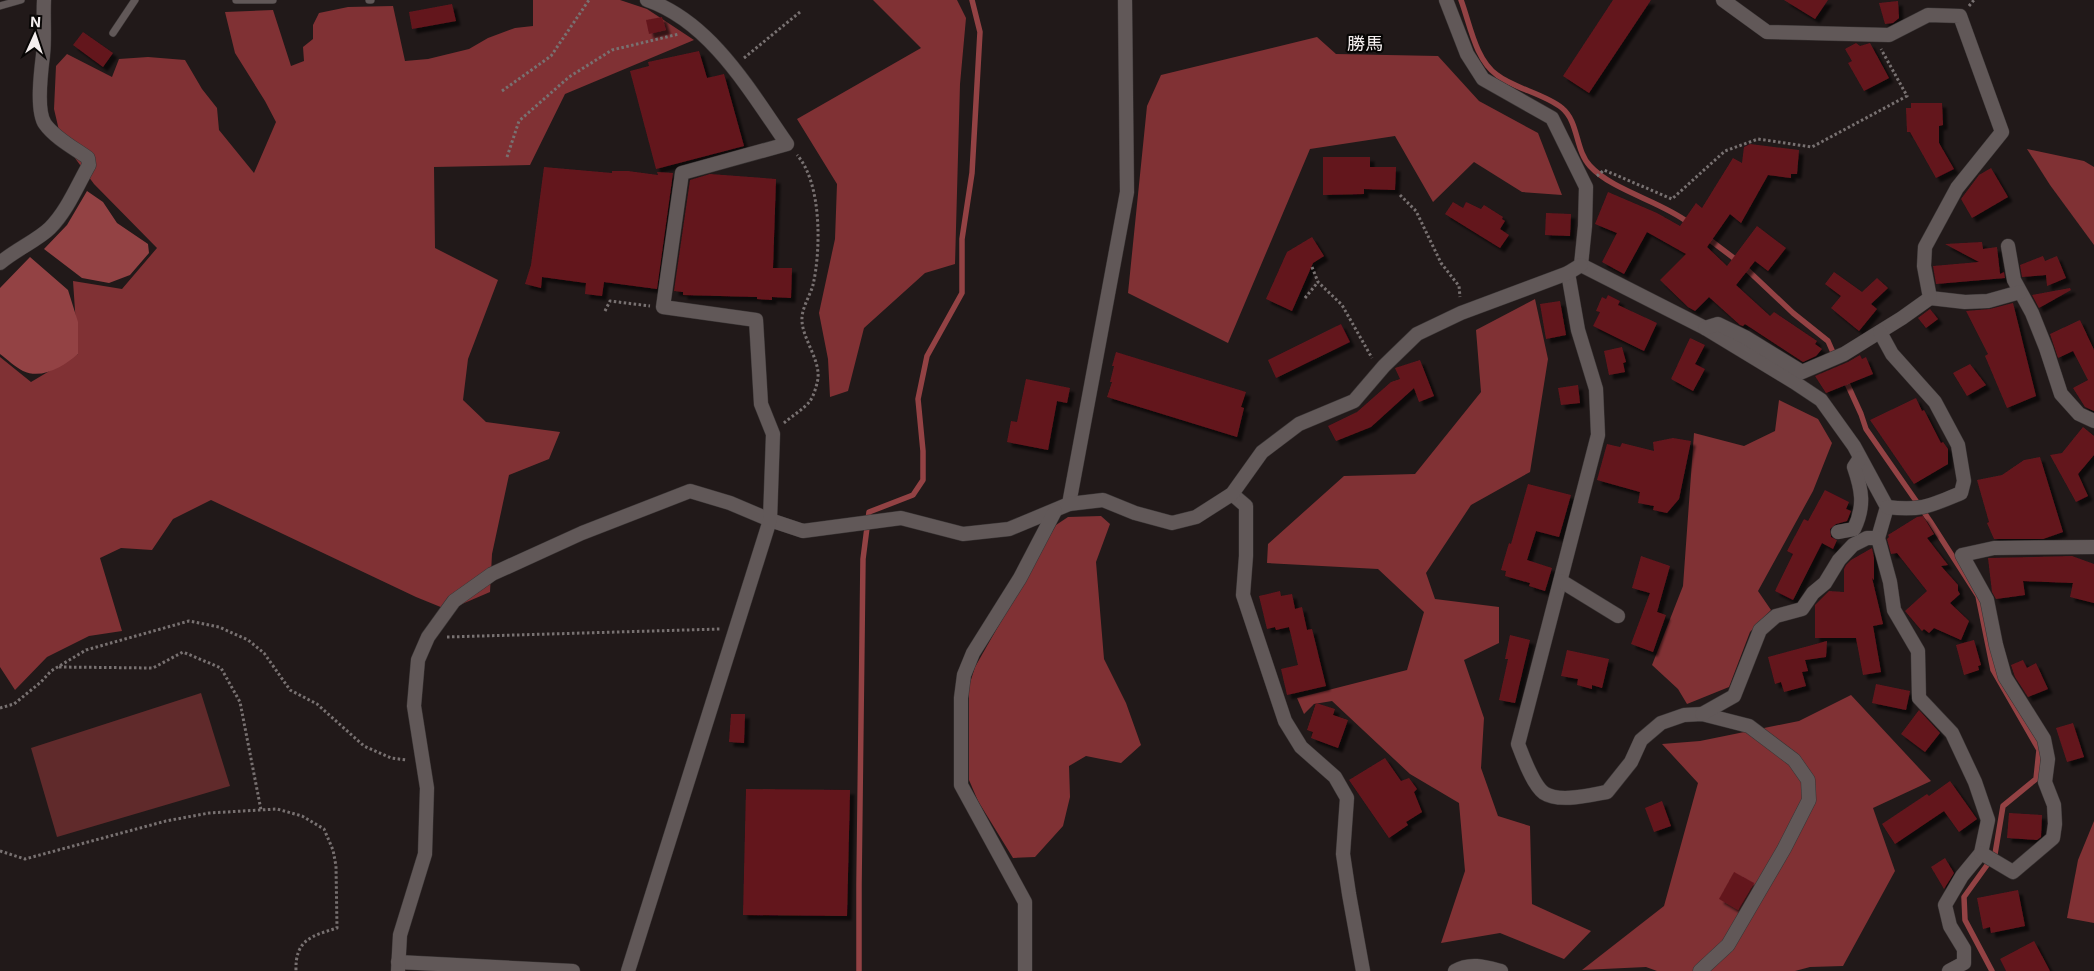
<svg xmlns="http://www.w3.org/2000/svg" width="2094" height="971" font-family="Inter,'Noto Sans JP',sans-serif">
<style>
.green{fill:#602a2b}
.forest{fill:#803134}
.water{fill:#934244}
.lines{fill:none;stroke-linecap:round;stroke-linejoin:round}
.stream{stroke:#934244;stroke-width:5.5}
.building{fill:#64161d;filter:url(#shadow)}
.service-casing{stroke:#393434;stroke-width:8}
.minor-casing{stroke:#393434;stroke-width:15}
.path{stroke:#787171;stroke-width:3;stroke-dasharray:2.5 2.5;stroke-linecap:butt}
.service{stroke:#615858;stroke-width:7}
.minor{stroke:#615858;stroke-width:14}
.labels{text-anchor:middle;stroke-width:4.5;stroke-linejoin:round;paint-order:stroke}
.quarter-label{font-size:18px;fill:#f4eeee;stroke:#080605}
</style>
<defs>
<filter id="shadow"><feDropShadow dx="4.5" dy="4.5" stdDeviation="1" flood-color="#0009"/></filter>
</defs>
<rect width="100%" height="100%" fill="#211919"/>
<path class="green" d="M201 693 230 786 57 837 31 748Z"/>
<g class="forest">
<path d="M533 0H620L647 9 694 40 565 94 530 165 434 167 435 248 498 280 468 359 463 400 486 422 560 432 549 459 509 475 492 554 490 592 448 610 416 597 211 500 173 519 152 550 121 548 100 558 122 631 89 636 47 657 15 690 0 667V357L31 382 78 354 73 281 122 289 157 248 94 184 61 139 54 109 56 66 67 54 112 77 119 59 148 57 185 60 202 89 217 108 219 130 254 173 276 122 265 101 235 53 225 12 273 10 291 66 304 61 303 47 313 39V25L319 13 348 7 393 6 405 61 428 59 469 49 488 38 515 28 533 26Z"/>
<path d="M873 0H957L966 18 960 84 955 264 925 273 864 328 848 391 830 397 828 359 819 313 835 239 837 184 797 119 921 48Z"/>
<path d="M1317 37 1336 54 1438 56 1479 101 1538 133 1562 195 1522 192 1474 162 1433 202 1395 136 1310 149 1228 343 1128 293 1147 106 1161 75Z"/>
<path d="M2027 149 2084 161 2094 167V245L2050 185Z"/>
<path d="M1535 299 1548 359 1530 472 1471 505 1426 573 1435 599 1499 607V643L1464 660 1484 718 1481 768 1498 816 1530 826 1532 904 1591 931 1564 959 1500 933 1441 943 1465 871 1459 803 1410 774 1332 701 1314 704 1304 714 1297 698 1407 670 1424 612 1378 569 1267 563 1268 544 1344 476 1415 474 1481 392 1476 330Z"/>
<path d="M1779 400 1818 419 1832 443 1813 491 1758 591 1771 610 1750 632 1729 687 1687 704 1678 689 1652 665 1683 586 1694 433 1744 446 1775 431Z"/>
<path d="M1101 516 1110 524 1096 562 1104 659 1126 703 1141 745 1121 763 1086 756 1069 766 1070 797 1063 826 1035 857 1013 858 978 801 969 780V686L975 667 1056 525 1068 517Z"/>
<path d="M1851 695 1931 781 1873 808 1895 871 1843 966 1810 967 1795 971H1657L1646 967 1582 970 1664 906 1698 783 1662 744 1700 741 1799 721Z"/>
<path d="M2094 821V923L2067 918 2078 860Z"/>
</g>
<g class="water">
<path d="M87 191 103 202 117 223 148 244 149 253 130 275 109 283 82 278 44 249 67 225Z"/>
<path d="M30 257 68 290 78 322V354C64 366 42 380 23 371 15 367 7 359 0 354V288Z"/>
</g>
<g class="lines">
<g class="stream">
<path d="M1461 0C1470 24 1475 59 1497 75 1513 88 1545 94 1562 108 1579 122 1575 150 1590 166 1613 191 1661 201 1689 223"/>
<path d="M1706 237 1739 262 1793 313 1828 341 1835 357"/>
<path d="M1845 379 1861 414 1866 429 1930 521 1978 596 1993 670 2039 750 2036 779 2003 806 1995 854 1964 897 1965 920 1992 971"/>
<path d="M859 971V884L863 559 869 512 913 495 923 480V451L918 399 927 356 962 293V239L972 173 980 32 972 0"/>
</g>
</g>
<g class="building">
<path d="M1613 0H1651L1589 93 1563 76Z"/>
<path d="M1784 0H1828L1815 19Z"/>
<path d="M1898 1 1899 18 1893 23 1885 24 1879 3Z"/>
<path d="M452 4 456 21 412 29 409 12Z"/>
<path d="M662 17 666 30 649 34 646 20Z"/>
<path d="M83 32 113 53 103 67 73 45Z"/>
<path d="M1856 43 1860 46 1870 43 1889 78 1864 91 1848 63 1852 61 1845 49Z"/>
<path d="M699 51 707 78 724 74 744 146 656 169 630 71 649 66 648 62Z"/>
<path d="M1911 103H1942L1943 125 1939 126V143L1954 169 1936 178 1910 132H1907L1906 108H1911Z"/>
<path d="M1750 144 1799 150 1797 174H1791V178L1768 175 1741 223 1730 214 1707 247 1727 266 1757 226 1786 248 1768 271 1755 261 1736 285 1770 316 1774 312 1817 341 1815 344 1822 349 1816 356 1803 362 1745 324 1743 326 1740 325 1709 297 1695 311 1688 307 1660 280 1686 254 1647 232 1624 274 1602 262 1617 233 1595 224 1608 192 1657 213 1680 226 1696 203 1702 208 1733 158 1742 163 1744 147Z"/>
<path d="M1323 157H1370V167H1396L1395 190 1364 189V194L1323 195Z"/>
<path d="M544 167 612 173V171H628L658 175 657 172 673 173 657 289 604 282 602 296 585 294 586 283 542 277 541 288 525 284 531 265Z"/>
<path d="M1991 168 2008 197 1972 218 1961 199 1979 175Z"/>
<path d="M710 174 776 179 773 268H792L791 298 772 297V300L757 299V297L683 295V292L674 291 690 180Z"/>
<path d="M1453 202 1463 208 1466 202 1481 209 1484 205 1503 217 1502 219 1505 221 1500 229 1509 235 1500 248 1445 214Z"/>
<path d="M1546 213 1571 214 1570 236 1545 235Z"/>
<path d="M1312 237 1324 256 1313 263 1292 311 1266 299 1287 252Z"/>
<path d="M1982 242 1983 249 1997 247 2000 274 2004 272 2005 278 1936 284 1933 266 1979 262 1945 244Z"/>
<path d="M2043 256 2045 261 2057 256 2066 278 2047 286 2046 275 2022 277 2020 265Z"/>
<path d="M1834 272 1862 292 1877 278 1888 288 1871 304 1877 309 1859 331 1831 308 1841 296 1825 284Z"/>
<path d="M2070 288 2071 290 2039 308 2032 295Z"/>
<path d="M1608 295 1620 301 1618 305 1657 323 1644 351 1593 326 1600 312 1596 311 1602 297 1606 299Z"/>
<path d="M1560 301 1566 335 1546 339 1540 304Z"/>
<path d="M2013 303 2036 396 2007 408 1985 356 1988 354 1966 311 1990 309Z"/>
<path d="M1930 309 1938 319 1926 328 1918 318Z"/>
<path d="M2080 320 2094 350V411L2085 407 2073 388 2088 380 2073 351 2058 358 2050 334Z"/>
<path d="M1341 324 1350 342 1276 378 1268 360Z"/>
<path d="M1690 338 1705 345 1695 364 1705 369 1693 391 1671 379Z"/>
<path d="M1622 347 1626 362 1623 363 1625 372 1609 375 1604 351Z"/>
<path d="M1116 352 1246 392 1241 407 1244 408 1237 437 1107 397 1112 382H1110L1114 366H1112Z"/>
<path d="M1860 355 1862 359 1866 357 1873 374 1826 393 1815 376 1848 362Z"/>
<path d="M1420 360 1434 396 1419 402 1414 388 1371 427 1336 441 1328 426 1357 412 1391 382 1400 379 1395 368Z"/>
<path d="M1970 364 1986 385 1967 396 1953 373Z"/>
<path d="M1026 379 1070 388 1067 403 1057 401 1048 450 1007 442 1011 421 1017 422Z"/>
<path d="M1578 385 1580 403 1561 405 1558 388Z"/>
<path d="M1916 398 1922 411 1924 410 1941 443 1943 442 1948 449V464L1914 484 1870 420Z"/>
<path d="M2083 427 2094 436V455L2078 474 2088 496 2076 502 2050 455 2062 453Z"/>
<path d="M1673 438 1691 441 1679 499 1667 513 1653 510 1654 506 1638 503 1640 492 1597 480 1607 444 1620 447 1622 443 1654 451 1653 442Z"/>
<path d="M2040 457 2063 532 2043 539H1994L1987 523 1989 522 1977 480 2002 475 2024 460Z"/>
<path d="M1528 484 1571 495 1559 537 1536 531 1527 560 1552 568 1545 591 1529 586 1530 583 1505 576 1506 571 1501 570 1509 543 1511 544Z"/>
<path d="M1825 490 1849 502 1846 509 1851 511 1847 521 1836 524 1830 529 1831 537 1837 540 1833 549 1822 543 1793 600 1775 591 1793 554 1787 551 1804 519 1808 521Z"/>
<path d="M1923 516 1934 534 1927 538 1948 565 1941 566 1958 585V591L1960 594 1950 603 1969 621 1961 640 1934 628 1929 633 1924 629 1922 631 1905 611 1927 591 1897 553 1891 554 1887 539 1889 537 1888 535 1917 517Z"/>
<path d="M1872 548 1874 558V580L1872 578 1883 624 1873 626 1881 672 1863 675 1856 638H1815V605L1829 591 1844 592V569L1846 565 1851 560Z"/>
<path d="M1641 556 1670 566 1657 612 1666 615 1653 652 1631 644 1650 593 1632 588Z"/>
<path d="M2072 556 2094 564V603L2070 597 2073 583 2023 581 2025 595 1996 599 1992 592 1988 558Z"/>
<path d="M1280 591 1281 596 1292 594 1295 609 1302 607 1307 630 1312 629 1326 686 1287 695 1281 669 1298 665 1289 627 1276 630 1275 627 1267 629 1259 596Z"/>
<path d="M1510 635 1530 640 1515 703 1499 700 1508 659H1505Z"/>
<path d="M1974 640 1981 665 1978 666 1979 670 1964 675 1956 645Z"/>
<path d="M1827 641 1826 657 1805 660 1808 671 1802 672 1806 686 1784 692 1781 682 1775 684 1768 657Z"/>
<path d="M1567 650 1609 659 1602 688 1592 685V689L1577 685 1578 679 1561 676Z"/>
<path d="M2023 660 2027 668 2036 663 2048 689 2028 697 2015 677 2011 665Z"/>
<path d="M1876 684 1910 691 1906 710 1872 703Z"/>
<path d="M1316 703 1335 709 1333 715 1348 720 1338 748 1311 738 1313 732 1307 730Z"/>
<path d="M1919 710 1940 733 1925 752 1901 734Z"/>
<path d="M731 714H745L744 743 729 742Z"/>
<path d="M2073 723 2084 757 2067 762 2056 728Z"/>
<path d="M1385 758 1401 781 1409 778 1417 789 1414 792 1422 812 1406 822 1408 825 1389 838 1349 780Z"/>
<path d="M1950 781 1977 819 1959 832 1944 811 1895 844 1882 824 1927 794 1929 796Z"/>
<path d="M746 789 850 790 847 916 743 915Z"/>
<path d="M1662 801 1671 826 1654 832 1645 808Z"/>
<path d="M2009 813 2042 815 2041 837 2037 840 2007 838Z"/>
<path d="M1945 858 1954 873 1944 889 1931 867Z"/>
<path d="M1734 872 1754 883 1738 910 1719 899Z"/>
<path d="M2018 890 2025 926 1991 933 1990 927 1983 929 1977 898Z"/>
<path d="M2034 941 2050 971H2006L2000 959Z"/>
</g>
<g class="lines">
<g class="service-casing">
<g id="service">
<path d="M236 0H273"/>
<path d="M369 0H371"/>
<path d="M0 6 21 0"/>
<path d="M113 33 135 0"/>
</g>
</g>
<g class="minor-casing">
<g id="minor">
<path d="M1446 0 1467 54 1483 79 1552 118 1586 187 1585 226 1581 265"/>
<path d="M2008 246 2014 280 2032 313 2046 348 2061 394 2079 414 2094 421"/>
<path d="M0 263C15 250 38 240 50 228 67 211 77 186 89 165L88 158C74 148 55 138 45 124 36 111 41 71 43 55 45 37 43 18 44 0"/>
<path d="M1581 265 1705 328 1794 382 1821 400 1854 446 1887 507 1878 538 1890 582 1894 610 1918 651 1919 698 1952 733 1975 782 1988 820 1981 853 1962 876 1945 905 1950 926 1964 949V963L1949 971"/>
<path d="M1568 273 1578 330 1596 389 1598 435 1518 744C1523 757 1533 785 1544 793 1559 803 1590 795 1607 792L1631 762 1641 740 1661 723 1684 715 1702 714 1749 726 1794 760 1808 780 1809 800 1784 849 1728 945 1700 971"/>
<path d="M1930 298 1965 302 1988 301 2020 292"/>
<path d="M1705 328 1718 324 1745 337 1802 372 1844 354 1902 318 1930 298 1924 266 1925 247 1957 188 2002 132 1960 16 1928 15 1889 35 1767 32 1723 0"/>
<path d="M1880 332 1892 354 1935 402 1958 445 1964 481 1961 493C1930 506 1921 511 1887 507"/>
<path d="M1232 494 1246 506V556L1243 595 1285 721 1301 747 1335 777 1347 798 1343 854 1349 894 1363 971"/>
<path d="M1069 504 1127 192 1125 0"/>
<path d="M1838 532 1854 529C1865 506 1862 490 1854 467L1860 458"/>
<path d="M1561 581 1618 616"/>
<path d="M1702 714 1734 696 1760 630 1776 616 1802 609 1813 593 1825 583 1839 560 1853 545 1867 538H1878"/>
<path d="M1981 853 2013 872 2053 838 2055 824 2054 805 2045 782 2048 759 2044 739 2005 677 1996 645 1987 600 1962 555 1994 548 2094 547"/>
<path d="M398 962 573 971"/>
<path d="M398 971 400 935 425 854 427 788 414 706 418 660 428 637 454 601 492 574 582 533 690 491 730 503 770 520 803 531 901 518 963 534 1009 529 1069 504 1103 500 1135 513 1172 523 1196 517 1232 494 1262 452 1299 424 1354 401 1384 366 1417 334 1461 313 1568 273 1581 265"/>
<path d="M628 971 770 520 773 434 761 404 756 320 663 307 682 173 787 144C750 91 711 22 647 0"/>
<path d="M1025 971V902L961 785V698L964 675 973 653 1020 578 1055 511"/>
<path d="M1455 971C1470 962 1486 967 1501 971"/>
</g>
</g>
<g class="path">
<path d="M1969 6 1974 0"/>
<path d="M744 58 800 12"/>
<path d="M502 91 551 56 589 0"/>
<path d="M507 157 519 121 569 77 612 50 679 34"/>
<path d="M1597 176 1604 170 1672 199 1725 151 1758 139 1812 147 1907 96 1881 49"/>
<path d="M1400 195 1416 211 1441 263 1459 286 1460 297"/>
<path d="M1312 267 1318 282 1342 305 1372 358"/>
<path d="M1305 298 1318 282"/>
<path d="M605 311 610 301 650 306"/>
<path d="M784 423C792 416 804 409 810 401 813 397 816 388 817 383 823 363 803 341 802 321 801 309 810 296 813 285 821 250 822 183 797 155"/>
<path d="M447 637 720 629"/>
<path d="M59 667 153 668 183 652 221 668 240 702 261 810"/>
<path d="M0 708 14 704 41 682 51 671 86 650 189 621 219 627 248 640 264 653 290 690 317 704 364 746 391 758 407 760"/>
<path d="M0 851 25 859 166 821 209 813 277 809 302 816 324 829 333 850 336 866 337 928C311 936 295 940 296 971"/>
</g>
<use href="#service" class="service"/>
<use href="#minor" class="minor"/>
</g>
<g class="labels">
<g class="quarter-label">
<text x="1365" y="50">勝馬</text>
</g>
</g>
<g transform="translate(35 35) rotate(3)" stroke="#080605" stroke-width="4" paint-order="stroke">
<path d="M0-4L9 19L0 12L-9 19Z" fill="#f4eeee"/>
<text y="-8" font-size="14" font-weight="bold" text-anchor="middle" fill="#f4eeee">N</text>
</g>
</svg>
